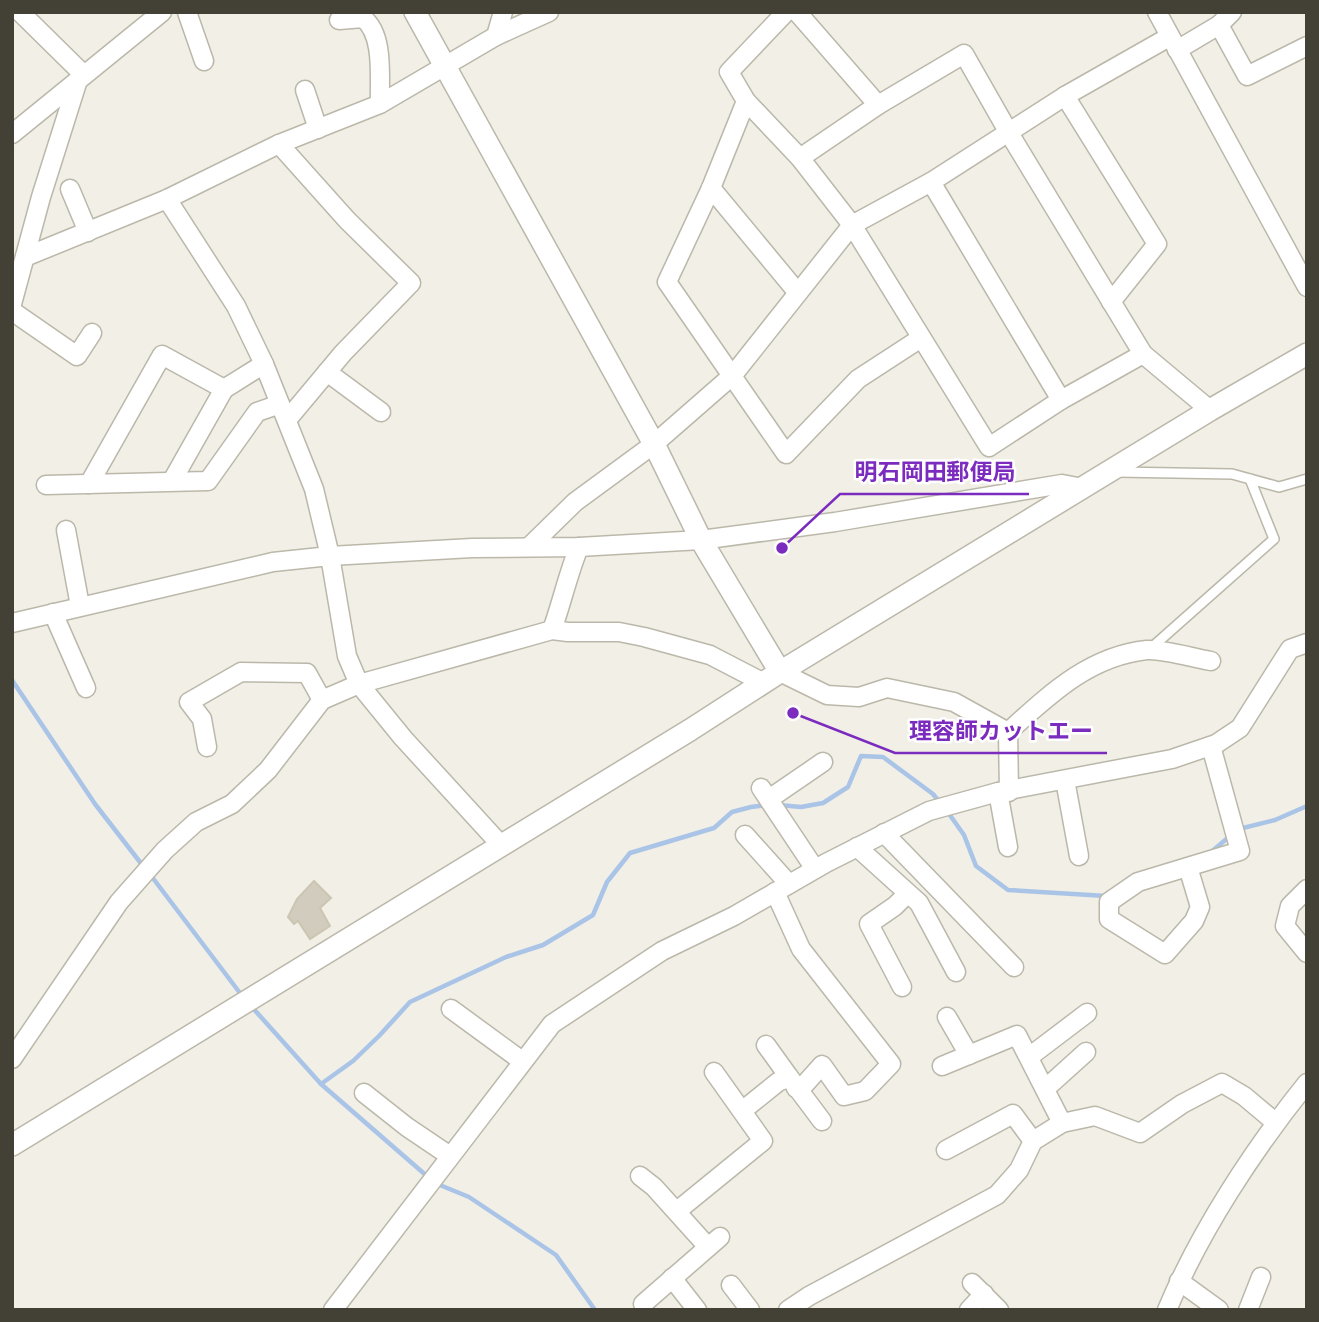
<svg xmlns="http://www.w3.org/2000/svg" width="1319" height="1322" font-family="Jost,'Noto Sans JP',sans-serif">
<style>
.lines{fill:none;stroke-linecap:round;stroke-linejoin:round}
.stream{stroke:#a9c4e7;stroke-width:4.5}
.building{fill:#d1ccbd;stroke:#cbc5b1;stroke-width:2}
.service-casing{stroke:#bbb8aa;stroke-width:12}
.minor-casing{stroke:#bbb8aa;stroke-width:21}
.tertiary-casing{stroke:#bbb8aa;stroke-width:24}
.service{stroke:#fff;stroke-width:9}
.minor{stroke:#fff;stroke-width:18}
.tertiary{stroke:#fff;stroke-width:21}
.leader{fill:none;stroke:#7b2cbf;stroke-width:2.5}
.callout-dot{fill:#7b2cbf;stroke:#fff;stroke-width:2.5}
.callout-label{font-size:23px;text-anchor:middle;font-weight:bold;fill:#7b2cbf;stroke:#fff;stroke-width:5;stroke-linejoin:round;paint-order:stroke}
</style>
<rect width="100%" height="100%" fill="#f1efe6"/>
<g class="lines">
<g class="stream">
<path d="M12 680 95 804 143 866"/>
<path d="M779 805 801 807 823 803 848 787 861 756 883 757 933 794 941 804"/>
<path d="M947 811 964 835 976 866 1008 890 1106 896"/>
<path d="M1239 829 1275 820 1307 806"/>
<path d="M1210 853 1230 836"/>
<path d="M149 873 243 997"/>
<path d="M251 1006 321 1084 428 1177"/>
<path d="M321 1084 353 1061 379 1036 410 1002 506 957 543 945 593 915 607 882 630 853 714 828 732 812 751 807 767 805"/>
<path d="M435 1183 469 1197 556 1255 595 1310"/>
</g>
</g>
<path class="building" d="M314 881 331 898 320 908 330 926 310 939 298 921 294 924 288 917 297 899Z"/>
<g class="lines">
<g class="service-casing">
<g id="service">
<path d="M1117 472 1232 474 1279 487 1307 479"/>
<path d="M1150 649 1274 539 1250 479"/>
</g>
</g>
<g class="minor-casing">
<g id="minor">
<path d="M20 12 84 75"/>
<path d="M187 12 204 61"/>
<path d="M786 12 729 72 746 101 711 188 667 282 786 454 858 379 921 338"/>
<path d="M797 12 878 105 964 54 1009 133 1143 354 1210 410"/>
<path d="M1157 12 1307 287"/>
<path d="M339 20 363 18C385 35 379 79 380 104"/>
<path d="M1219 25 1232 12"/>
<path d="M496 36 503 12"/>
<path d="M1177 50 1219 25 1247 76 1307 46"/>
<path d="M305 90 318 129"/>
<path d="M1065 96 1157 244 1111 302"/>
<path d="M746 101 800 158 852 225 989 447 1061 400 1143 354"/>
<path d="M12 134 162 12"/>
<path d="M279 144 347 220 411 283 343 353 287 420"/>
<path d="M800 158 878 105"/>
<path d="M931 182 1061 400"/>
<path d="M711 188 798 293"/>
<path d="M70 189 88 232"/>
<path d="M167 199 236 306 264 364 314 489 330 556 347 656 359 684 403 738 500 844"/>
<path d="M25 257 167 199 279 144 380 104 496 36 549 12"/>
<path d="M12 304 41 197 78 80"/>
<path d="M12 311 77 356 92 333"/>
<path d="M327 372 381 412"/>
<path d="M224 389 264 364"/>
<path d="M89 484 162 355 224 389 172 481"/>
<path d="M46 485 208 481 257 412 280 404"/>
<path d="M66 530 80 606"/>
<path d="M530 546 575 502 654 444 733 375 852 225 931 182 1065 96 1169 37"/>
<path d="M53 613 86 688"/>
<path d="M12 623 273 562 330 556 472 548 579 547 701 540 835 522 1062 484 1083 488"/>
<path d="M552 630C562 602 568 574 579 547"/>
<path d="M780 672 827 695 859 697 887 688 954 702 1008 732 1009 792"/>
<path d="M1008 732C1049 695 1089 656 1147 650 1164 649 1193 658 1211 661"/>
<path d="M207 747 202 719 189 702 241 672 307 673 322 700"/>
<path d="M1065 780 1079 856"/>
<path d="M761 788 815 869"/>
<path d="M998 792 1008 847"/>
<path d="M769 799 823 762"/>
<path d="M884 833 1014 967"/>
<path d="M745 835 789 884"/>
<path d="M857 847 919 903 956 972"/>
<path d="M1188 867 1200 907 1194 921 1165 954 1109 919V902L1138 882 1240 851 1211 746"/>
<path d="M1307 889 1290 906 1285 926 1307 953"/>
<path d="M775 892 801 949 891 1064 865 1091 844 1096 822 1065 805 1084 796 1088"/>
<path d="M902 987 869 924 895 906 907 894"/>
<path d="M451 1009 522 1061"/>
<path d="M947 1017 969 1055"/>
<path d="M766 1045 789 1077"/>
<path d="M1029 1057 1087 1013"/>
<path d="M12 1059 119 902 165 850 196 822 232 804 268 770 322 700 359 684 552 630 568 632H619L644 637 710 655 764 683"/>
<path d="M942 1066 1017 1035 1062 1123"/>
<path d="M1045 1089 1086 1052"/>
<path d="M364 1093 407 1127 450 1156"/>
<path d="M742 1111 778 1082 789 1077 822 1121"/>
<path d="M946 1150 1013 1114 1033 1141"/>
<path d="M640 1176 654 1187 708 1247"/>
<path d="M677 1211 763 1141 714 1072"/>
<path d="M672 1278 697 1310"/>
<path d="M1179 1281 1219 1310"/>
<path d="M972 1283 999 1310"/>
<path d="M731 1285 750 1310"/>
<path d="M643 1304 720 1237"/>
<path d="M333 1310 552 1024 662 951 734 916 826 863 929 811 998 792 1172 759 1216 744 1240 728 1290 649 1307 643"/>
<path d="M788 1310 809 1296 997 1195 1019 1170 1033 1141 1062 1123 1095 1116 1140 1133 1182 1104 1222 1083 1244 1096 1275 1122"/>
<path d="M969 1310 984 1294"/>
<path d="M1167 1310C1200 1231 1253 1150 1307 1083"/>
<path d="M1248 1310 1261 1277"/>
</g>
</g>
<g class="tertiary-casing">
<g id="tertiary">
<path d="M415 12 654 444 701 540 780 672"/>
<path d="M12 1145 690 730 780 672 1210 410 1307 354"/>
</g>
</g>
<use href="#service" class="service"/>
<use href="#minor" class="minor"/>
<use href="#tertiary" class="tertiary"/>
</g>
<path class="leader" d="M782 548L840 494H1029M793 713L895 753H1107"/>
<g class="callout-dot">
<circle cx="782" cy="548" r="7"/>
<circle cx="793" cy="713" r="7"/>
</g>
<g class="callout-label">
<text x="935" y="480">明石岡田郵便局</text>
<text x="1001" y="739">理容師カットエー</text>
</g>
<rect width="1319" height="1322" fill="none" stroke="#434036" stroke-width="28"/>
</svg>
